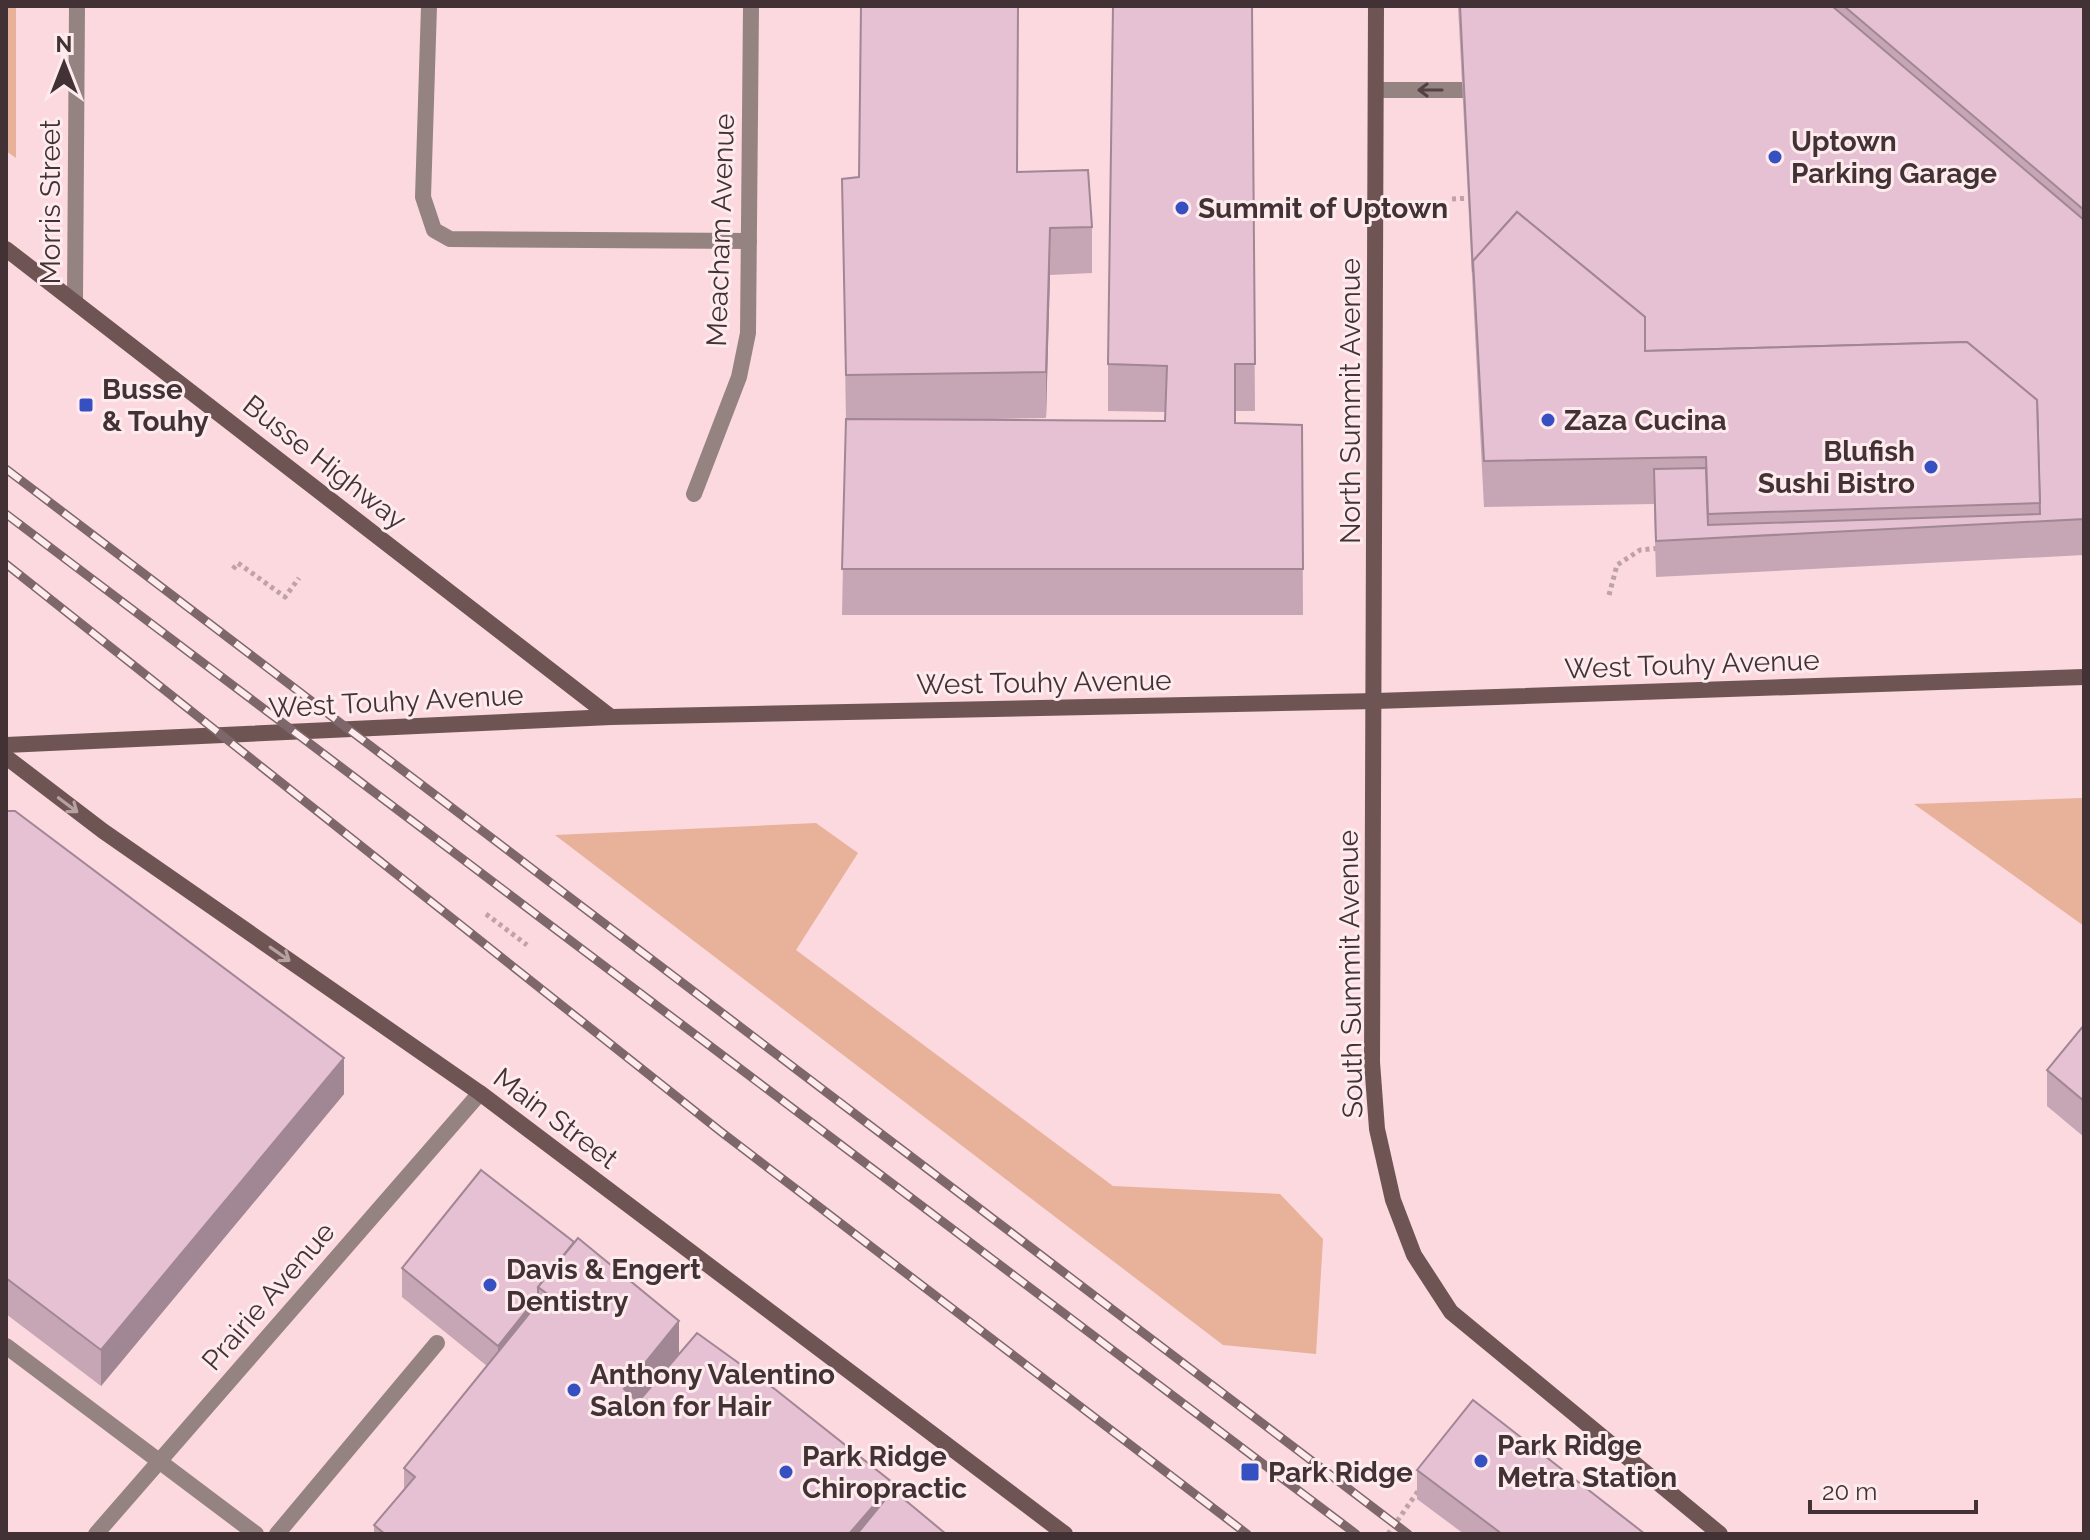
<svg xmlns="http://www.w3.org/2000/svg" width="2090" height="1540" font-family="Raleway,sans-serif">
<style>
.green{fill:#e7b19a}
.lines{fill:none;stroke-linecap:round;stroke-linejoin:round}
.path{stroke:#bfa2a7;stroke-width:5;stroke-dasharray:4 4;stroke-linecap:butt}
.lane{stroke:#958381;stroke-width:16}
.street{stroke:#958381;stroke-width:16}
.secondary{stroke:#6e5553;stroke-width:16}
.rail-casing{stroke:#7e676b;stroke-width:9}
.rail{stroke:#fdebee;stroke-width:6;stroke-dasharray:18;stroke-linecap:butt}
.wall{fill:#c6a5b5}
.shaded-wall{fill:#a18694}
.building{fill:#e6c0d3;stroke:#a18694;stroke-width:2}
.oneway{stroke:#534244}
.oneway2{stroke:#b6a0a0}
.poi-dot{fill:#364fc1;stroke:#fdebee;stroke-width:3}
.labels{text-anchor:middle;stroke-width:6;stroke-linejoin:round;paint-order:stroke}
.poi-label{font-size:28px;font-weight:bold;fill:#433235;stroke:#fdebee;text-anchor:start}
.street-label{font-size:28px;fill:#433235;stroke:#fdebee}
</style>
<rect width="100%" height="100%" fill="#fbd9df"/>
<g class="green">
<path d="M6 6H16V158L6 151Z"/>
<path d="M2084 798V926L1914 804 2082 798Z"/>
<path d="M816 823 858 853 796 950 1113 1186 1280 1194 1323 1239 1316 1354 1223 1345 555 835Z"/>
</g>
<g class="lines">
<g class="path">
<path d="M1452 199 1472 198"/>
<path d="M233 569 238 563 285 597 299 578"/>
<path d="M1609 595 1617 565 1640 550 1660 548"/>
<path d="M486 914 527 945"/>
<path d="M1388 1534 1421 1487"/>
</g>
<g class="lane">
<path d="M429 6 423 197 434 230 450 239 749 241"/>
<path d="M1376 90H1483"/>
<path d="M6 1346 256 1534"/>
<path d="M277 1534 437 1343"/>
</g>
<g class="street">
<path d="M75 301 77 6"/>
<path d="M694 494 739 377 748 333 751 6"/>
<path d="M96 1534 480 1093"/>
</g>
<g class="secondary">
<path d="M1376 6 1372 1062 1377 1129 1393 1200 1414 1255 1451 1312 1720 1534"/>
<path d="M6 249 611 717"/>
<path d="M6 745 611 717 1376 701 2084 677"/>
<path d="M6 757 103 831 480 1093 1065 1534"/>
</g>
<g class="rail-casing">
<g id="rail">
<path d="M6 469 1408 1534"/>
<path d="M6 514 1356 1534"/>
<path d="M6 564 720 1131 1247 1534"/>
</g>
</g>
<use href="#rail" class="rail"/>
</g>
<g class="wall">
<path d="M1252 6 1255 411H1235V423L1302 425 1303 615H842L846 420 842 179 1017 172 1092 227V273L1050 275 1046 418 940 420 1165 421 1166 412 1108 411V364Z"/>
<path d="M1458 6H2084V555L1656 577 1654 504 1484 507Z"/>
<path d="M6 811 344 1094 101 1386 6 1314Z"/>
<path d="M2084 1025V1137L2047 1106V1070Z"/>
<path d="M481 1170 679 1354 893 1490 946 1534H374V1525L404 1490V1468L487 1366 402 1297V1268Z"/>
<path d="M1417 1470 1645 1534H1464L1417 1499Z"/>
</g>
<g class="shaded-wall">
<path d="M1050 228V275L1046 418V372Z"/>
<path d="M344 1058V1094L101 1386V1350Z"/>
<path d="M538 1296V1322L498 1375V1346Z"/>
<path d="M679 1321V1356L624 1424V1389Z"/>
<path d="M893 1483V1519L880 1534H849Z"/>
</g>
<g class="building">
<path d="M861 6H1018L1017 172 1088 170 1092 227 1050 228 1046 372 846 375 842 179 859 177Z"/>
<path d="M1113 6H1252L1255 364H1235V423L1302 425 1303 569H842L846 419 1165 421 1167 366 1108 364Z"/>
<path d="M1460 6H1832L2084 220V519L1656 541 1654 469 1706 468 1708 525 2040 514 2037 400 1967 342 1645 351V317L1517 212 1473 261V272Z"/>
<path d="M1844 6H2084V210Z"/>
<path d="M1517 212 1645 317V351L1967 342 2037 400 2040 503 1708 514 1706 457 1484 461 1473 261Z"/>
<path d="M6 811H15L344 1058 101 1350 6 1278Z"/>
<path d="M2084 1025V1101L2047 1070Z"/>
<path d="M481 1170 574 1242 538 1287V1296L498 1346 402 1268Z"/>
<path d="M578 1238 679 1321 624 1389 638 1402 697 1333 776 1390 893 1483 849 1534H385L374 1525 415 1477 404 1468 546 1293 538 1287Z"/>
<path d="M1473 1400 1645 1534H1502L1417 1470Z"/>
<path d="M893 1490 946 1534H857Z"/>
</g>
<defs><path id="oneway-shaft" d="M-6 0H5M1.5-3L5.5 0L1.5 3" fill="none" stroke-width="1.6" stroke-linecap="round" stroke-linejoin="round" transform="scale(2)"/></defs>
<use class="oneway" href="#oneway-shaft" transform="translate(1430 90) rotate(180)"/>
<g class="oneway2">
<use href="#oneway-shaft" transform="translate(68 805) rotate(37)"/>
<use href="#oneway-shaft" transform="translate(280 954) rotate(35)"/>
</g>
<g class="poi-dot">
<circle cx="1775" cy="157" r="8"/>
<circle cx="1182" cy="208" r="8"/>
<rect x="78" y="397" width="16" height="16" rx="4"/>
<circle cx="1548" cy="420" r="8"/>
<circle cx="1931" cy="467" r="8"/>
<circle cx="490" cy="1285" r="8"/>
<circle cx="574" cy="1390" r="8"/>
<circle cx="1481" cy="1461" r="8"/>
<circle cx="786" cy="1472" r="8"/>
<rect x="1240" y="1462" width="20" height="20" rx="4"/>
</g>
<g class="labels">
<g class="poi-label">
<text x="1791" y="151">Uptown<tspan x="1791" dy="32">Parking Garage</tspan></text>
<text x="1198" y="218">Summit of Uptown</text>
<text x="102" y="399">Busse<tspan x="102" dy="32">&amp; Touhy</tspan></text>
<text x="1564" y="430">Zaza Cucina</text>
<text x="1915" y="461" text-anchor="end">Blufish<tspan x="1915" dy="32">Sushi Bistro</tspan></text>
<text x="506" y="1279">Davis &amp; Engert<tspan x="506" dy="32">Dentistry</tspan></text>
<text x="590" y="1384">Anthony Valentino<tspan x="590" dy="32">Salon for Hair</tspan></text>
<text x="1497" y="1455">Park Ridge<tspan x="1497" dy="32">Metra Station</tspan></text>
<text x="802" y="1466">Park Ridge<tspan x="802" dy="32">Chiropractic</tspan></text>
<text x="1268" y="1482">Park Ridge</text>
</g>
<g class="street-label">
<text transform="translate(50 202) rotate(-90)" y="10">Morris Street</text>
<text transform="translate(720 230) rotate(-88)" y="10">Meacham Avenue</text>
<text transform="translate(1350 401) rotate(-90)" y="10">North Summit Avenue</text>
<text transform="translate(325 462) rotate(38)" y="10">Busse Highway</text>
<text transform="translate(1692 664) rotate(-2)" y="10">West Touhy Avenue</text>
<text transform="translate(1044 682) rotate(-1)" y="10">West Touhy Avenue</text>
<text transform="translate(396 701) rotate(-3)" y="10">West Touhy Avenue</text>
<text transform="translate(1350 974) rotate(-91)" y="10">South Summit Avenue</text>
<text transform="translate(556 1118) rotate(37)" y="10">Main Street</text>
<text transform="translate(268 1296) rotate(-49)" y="10">Prairie Avenue</text>
</g>
</g>
<rect width="2090" height="1540" fill="none" stroke="#433235" stroke-width="16"/>
<g transform="translate(64 64)" stroke="#fdebee" stroke-width="6" paint-order="stroke">
<path d="M0-6L14 30L0 20L-14 30Z" fill="#433235"/>
<text y="-12" font-size="22" font-weight="bold" text-anchor="middle" fill="#433235">N</text>
</g>
<path d="M1810 1500v12h166v-12" fill="none" stroke="#433235" stroke-width="4"/>
<text x="1822" y="1500" font-size="24" fill="#433235" stroke="#fdebee" stroke-width="6" paint-order="stroke">20 m</text>
</svg>
